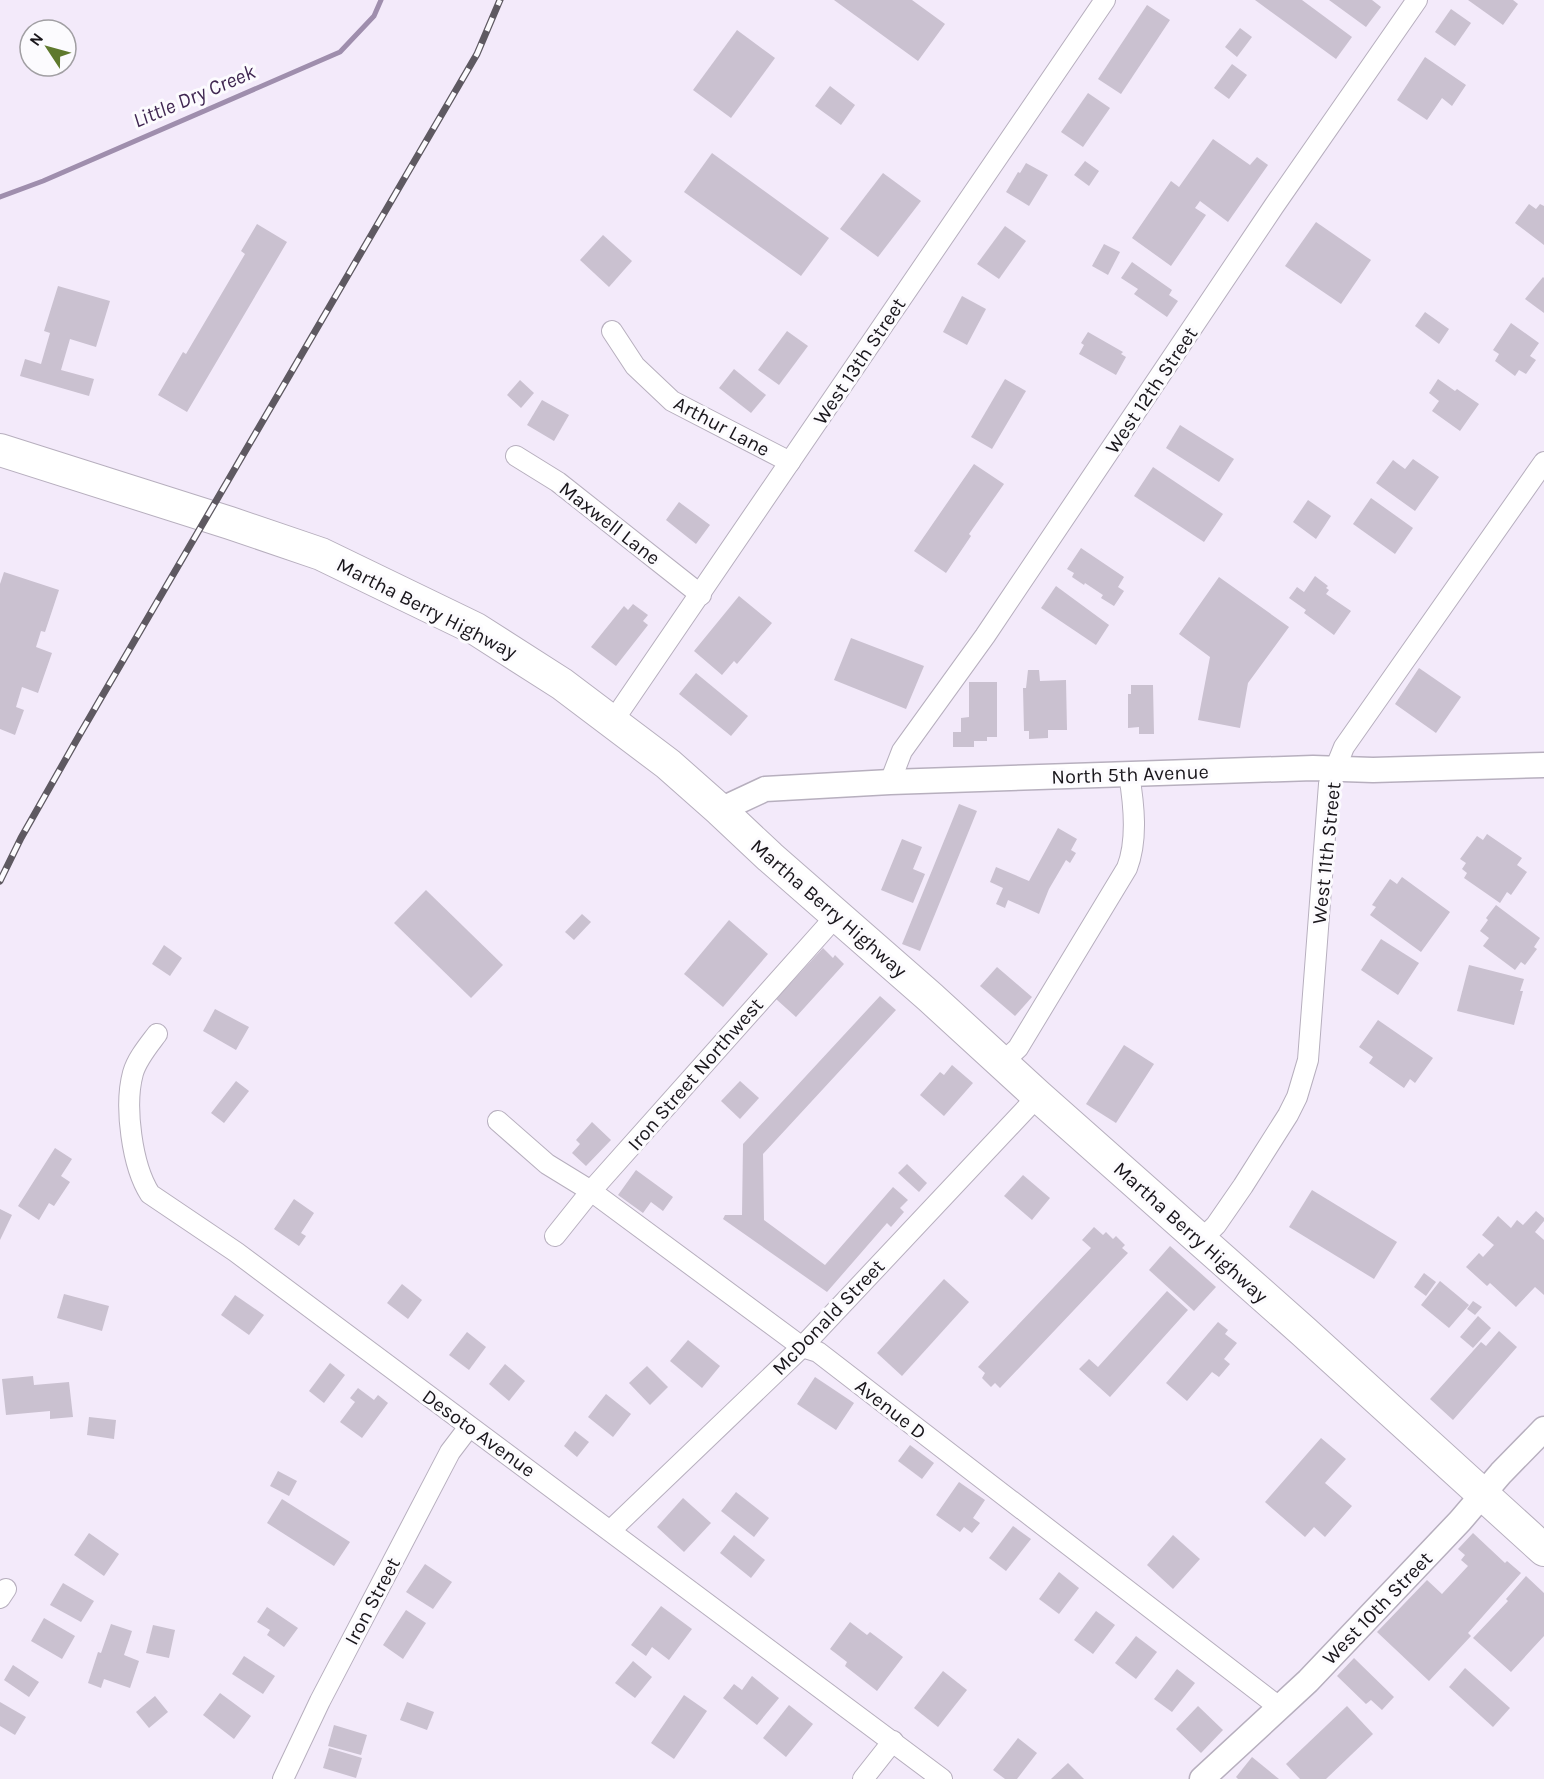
<svg xmlns="http://www.w3.org/2000/svg" width="1544" height="1779" font-family="Karla,sans-serif">
<style>
.lines{fill:none;stroke-linecap:round;stroke-linejoin:round}
.stream{stroke:#9f8ead;stroke-width:5}
.building{fill:#cac1d0}
.minor-casing{stroke:#b7afbe;stroke-width:22}
.tertiary-casing{stroke:#b7afbe;stroke-width:27}
.primary-casing{stroke:#b7afbe;stroke-width:34}
.minor{stroke:#fff;stroke-width:20}
.tertiary{stroke:#fff;stroke-width:24}
.primary{stroke:#fff;stroke-width:32}
.rail-casing{stroke:#5e5961;stroke-width:7}
.rail{stroke:#fcfbfe;stroke-width:4.5;stroke-dasharray:14;stroke-linecap:butt}
.labels{text-anchor:middle;stroke-width:6;stroke-linejoin:round;paint-order:stroke}
.street-label{font-size:20px;fill:#19161b;stroke:#fcfbfe}
.water-label{font-size:21px;font-style:italic;fill:#402752;stroke:#fcfbfe}
</style>
<rect width="100%" height="100%" fill="#f3eafa"/>
<g class="lines">
<path class="stream" d="M0 197 43 181 340 52 374 16 381 0"/>
</g>
<g class="building">
<path d="M834 0H912L945 24 918 61Z"/>
<path d="M1255 0H1302L1352 37 1336 59Z"/>
<path d="M1329 0H1372L1381 7 1366 27Z"/>
<path d="M1468 0H1513L1518 4 1503 25Z"/>
<path d="M1147 5 1170 20 1121 94 1098 79Z"/>
<path d="M1451 9 1471 23 1455 46 1435 32Z"/>
<path d="M1240 28 1252 37 1237 57 1225 47Z"/>
<path d="M737 30 775 58 731 118 693 90Z"/>
<path d="M1425 57 1466 85 1452 106 1442 98 1427 120 1397 100Z"/>
<path d="M1232 64 1247 75 1229 99 1214 88Z"/>
<path d="M830 86 855 105 841 125 815 106Z"/>
<path d="M1088 93 1110 108 1083 147 1061 132Z"/>
<path d="M1213 139 1250 165 1257 157 1268 165 1228 222 1200 201 1195 208 1206 215 1171 266 1132 238 1171 181 1179 187Z"/>
<path d="M712 153 829 238 801 276 684 192Z"/>
<path d="M1085 161 1099 171 1089 186 1074 175Z"/>
<path d="M1026 163 1048 175 1029 206 1006 192 1018 172 1020 173Z"/>
<path d="M883 173 921 201 878 257 840 229Z"/>
<path d="M1529 204 1536 209 1540 204 1544 206V245L1515 223Z"/>
<path d="M1316 222 1371 260 1341 304 1285 266Z"/>
<path d="M257 224 287 242 187 412 158 395 183 352 186 354 245 254 241 251Z"/>
<path d="M1005 226 1026 241 999 279 977 264Z"/>
<path d="M603 235 632 261 609 287 580 260Z"/>
<path d="M1104 244 1120 252 1108 275 1092 266Z"/>
<path d="M1132 262 1172 290 1169 295 1178 301 1167 317 1134 294 1138 289 1121 278Z"/>
<path d="M1543 277 1544 278V313L1525 299Z"/>
<path d="M58 286 110 301 96 347 70 339 61 370 94 379 89 396 20 376 25 359 41 364 50 333 44 331Z"/>
<path d="M962 296 986 309 967 345 943 332Z"/>
<path d="M1425 312 1449 329 1439 344 1415 326Z"/>
<path d="M1511 323 1539 343 1530 356 1536 360 1526 374 1519 370 1515 376 1495 361 1499 354 1493 350Z"/>
<path d="M787 331 808 346 779 385 758 370Z"/>
<path d="M1088 332 1123 352 1121 354 1126 357 1116 375 1079 354 1084 345 1081 343Z"/>
<path d="M734 369 766 395 751 413 719 388Z"/>
<path d="M1005 379 1026 391 992 449 971 437Z"/>
<path d="M1438 379 1455 391 1457 389 1479 404 1460 431 1432 411 1439 401 1429 393Z"/>
<path d="M520 380 534 393 521 408 507 395Z"/>
<path d="M542 400 569 415 554 441 527 425Z"/>
<path d="M1180 425 1234 459 1219 482 1166 448Z"/>
<path d="M1413 459 1439 477 1415 511 1376 483 1393 460 1405 469Z"/>
<path d="M974 464 1004 484 969 534 971 536 946 573 914 551Z"/>
<path d="M1153 467 1223 514 1204 542 1134 496Z"/>
<path d="M1371 498 1413 528 1395 554 1353 524Z"/>
<path d="M1308 500 1331 516 1316 539 1293 522Z"/>
<path d="M679 502 710 525 696 544 666 520Z"/>
<path d="M1081 548 1124 577 1118 587 1124 591 1114 606 1101 598 1103 595 1085 583 1084 585 1072 577 1074 573 1067 569Z"/>
<path d="M4 572 59 590 45 632 41 631 36 647 52 653 38 693 22 687 16 707 24 710 15 735 0 729V584Z"/>
<path d="M1315 576 1328 586 1326 588 1329 590 1326 594 1351 611 1334 635 1304 613 1306 610 1289 598 1297 587 1304 592Z"/>
<path d="M1219 577 1289 627 1248 683 1240 728 1198 720 1210 657 1179 634Z"/>
<path d="M1056 586 1109 625 1096 645 1041 608Z"/>
<path d="M739 596 772 623 737 664 734 661 722 675 694 651Z"/>
<path d="M633 604 648 615 643 621 648 625 616 666 591 647 624 606 628 610Z"/>
<path d="M851 638 924 666 906 709 834 680Z"/>
<path d="M1419 668 1461 697 1436 733 1395 704Z"/>
<path d="M1028 670H1039L1040 681 1066 680 1067 730H1048V738L1029 739V731H1024L1023 688H1026Z"/>
<path d="M696 673 748 716 731 736 679 694Z"/>
<path d="M969 682H997V737H987V741H974V747H953V732H961V718L969 717Z"/>
<path d="M1131 685H1153L1154 734H1139V727L1128 728V694H1131Z"/>
<path d="M959 804 977 811 920 951 902 944Z"/>
<path d="M1058 828 1077 839 1071 850 1076 853 1070 863 1066 860 1049 889 1039 914 1008 900 1005 908 996 904 1003 888 990 882 996 867 1029 881Z"/>
<path d="M1487 834 1522 858 1517 865 1527 872 1511 895 1507 892 1500 903 1464 878 1467 873 1462 869 1466 863 1460 859 1477 836 1483 840Z"/>
<path d="M902 839 922 847 913 869 925 874 913 903 881 890Z"/>
<path d="M1402 877 1450 912 1421 952 1370 915 1376 907 1372 905 1390 879 1397 884Z"/>
<path d="M426 890 503 965 471 998 394 923Z"/>
<path d="M1496 905 1540 938 1534 947 1537 949 1525 965 1521 962 1515 970 1483 946 1489 938 1480 931 1488 920 1486 918Z"/>
<path d="M582 914 591 922 574 940 565 932Z"/>
<path d="M729 920 768 954 723 1007 684 974Z"/>
<path d="M1381 939 1419 963 1398 995 1361 970Z"/>
<path d="M164 945 182 958 170 976 152 964Z"/>
<path d="M823 948 833 958 835 955 844 964 796 1017 776 999Z"/>
<path d="M1469 965 1524 979 1520 991H1523L1514 1025 1457 1011Z"/>
<path d="M997 967 1032 997 1015 1016 980 986Z"/>
<path d="M880 996 896 1010 763 1154 764 1220 825 1265 893 1187 908 1200 900 1208 904 1212 891 1227 887 1223 827 1292 723 1219 725 1215H742L743 1144Z"/>
<path d="M215 1009 249 1027 236 1050 203 1031Z"/>
<path d="M1378 1020 1433 1058 1415 1083 1410 1079 1404 1088 1369 1063 1373 1057 1359 1047Z"/>
<path d="M1124 1045 1154 1064 1116 1123 1086 1104Z"/>
<path d="M952 1065 973 1083 944 1116 920 1095 940 1072 944 1075Z"/>
<path d="M236 1081 249 1091 224 1123 211 1113Z"/>
<path d="M740 1081 759 1098 740 1119 721 1101Z"/>
<path d="M592 1122 611 1140 586 1166 572 1153 580 1144 576 1140Z"/>
<path d="M55 1148 72 1159 61 1176 70 1182 54 1206 49 1203 39 1220 18 1206Z"/>
<path d="M907 1164 927 1183 919 1192 898 1173Z"/>
<path d="M636 1170 673 1197 663 1211 651 1202 643 1213 618 1195Z"/>
<path d="M1023 1175 1050 1198 1032 1220 1004 1196Z"/>
<path d="M1312 1190 1397 1242 1374 1279 1289 1227Z"/>
<path d="M294 1199 314 1213 301 1233 306 1236 299 1246 274 1229Z"/>
<path d="M0 1209 12 1215 0 1240Z"/>
<path d="M1536 1211 1544 1218V1221L1535 1232 1544 1240V1295L1535 1287 1516 1307 1490 1283 1487 1286 1466 1267 1479 1253 1483 1257 1494 1245 1482 1235 1498 1216 1511 1228 1517 1220 1523 1225Z"/>
<path d="M1094 1227 1103 1235 1106 1232 1113 1239 1116 1236 1125 1245 1122 1248 1128 1253 1000 1388 995 1383 991 1387 982 1378 985 1373 978 1367 1091 1248 1082 1240Z"/>
<path d="M1170 1246 1216 1287 1194 1311 1149 1270Z"/>
<path d="M1424 1273 1436 1282 1426 1296 1414 1287Z"/>
<path d="M944 1279 969 1302 902 1376 877 1353Z"/>
<path d="M1440 1281 1469 1305 1449 1328 1421 1305Z"/>
<path d="M402 1284 422 1300 408 1319 387 1303Z"/>
<path d="M1167 1291 1188 1310 1110 1397 1079 1369 1089 1359 1098 1367Z"/>
<path d="M64 1294 109 1306 102 1331 57 1318Z"/>
<path d="M235 1295 264 1315 249 1335 221 1315Z"/>
<path d="M1473 1301 1482 1307 1475 1315 1467 1309Z"/>
<path d="M1478 1316 1491 1328 1473 1348 1460 1337Z"/>
<path d="M1218 1322 1228 1330 1225 1334 1237 1343 1224 1359 1230 1364 1219 1377 1212 1372 1187 1401 1166 1383Z"/>
<path d="M1499 1331 1517 1347 1453 1420 1430 1399 1481 1342 1486 1346Z"/>
<path d="M467 1332 486 1347 469 1370 449 1355Z"/>
<path d="M688 1340 720 1366 702 1388 670 1361Z"/>
<path d="M330 1363 345 1375 324 1403 309 1391Z"/>
<path d="M505 1364 525 1381 509 1401 489 1384Z"/>
<path d="M647 1366 668 1387 650 1405 629 1383Z"/>
<path d="M33 1376 34 1385 69 1382 73 1417 50 1419V1411L6 1415 2 1379Z"/>
<path d="M815 1377 854 1403 836 1430 797 1404Z"/>
<path d="M358 1388 374 1400 378 1395 388 1403 362 1438 340 1422 355 1402 350 1398Z"/>
<path d="M606 1394 631 1414 613 1437 588 1417Z"/>
<path d="M89 1417 116 1420 114 1439 87 1435Z"/>
<path d="M575 1431 589 1442 577 1457 564 1446Z"/>
<path d="M1321 1438 1346 1459 1325 1483 1352 1506 1325 1537 1314 1527 1305 1537 1265 1502Z"/>
<path d="M910 1445 934 1463 922 1479 898 1461Z"/>
<path d="M278 1471 297 1481 289 1496 270 1486Z"/>
<path d="M959 1482 985 1500 973 1518 980 1523 972 1533 964 1527 960 1532 936 1515Z"/>
<path d="M736 1492 769 1518 754 1537 721 1511Z"/>
<path d="M683 1498 711 1523 684 1552 657 1527Z"/>
<path d="M282 1499 350 1542 334 1566 267 1523Z"/>
<path d="M1013 1526 1031 1539 1006 1571 989 1558Z"/>
<path d="M89 1533 119 1554 104 1576 74 1555Z"/>
<path d="M1473 1533 1505 1563 1507 1561 1521 1573 1468 1633 1471 1636 1429 1681 1377 1632 1427 1580 1442 1594 1468 1566 1461 1560 1465 1555 1458 1549Z"/>
<path d="M734 1535 765 1560 751 1578 720 1553Z"/>
<path d="M1173 1535 1200 1559 1173 1589 1147 1565Z"/>
<path d="M425 1564 452 1582 433 1609 406 1592Z"/>
<path d="M1059 1572 1079 1588 1059 1614 1039 1599Z"/>
<path d="M1526 1576 1544 1593V1636L1511 1672 1473 1638 1508 1601 1506 1599Z"/>
<path d="M63 1583 94 1601 81 1622 50 1605Z"/>
<path d="M661 1606 692 1629 669 1660 652 1647 646 1656 631 1645Z"/>
<path d="M267 1607 298 1628 284 1647 267 1635 270 1630 257 1622Z"/>
<path d="M406 1610 426 1623 403 1659 383 1645Z"/>
<path d="M1096 1611 1115 1625 1093 1654 1074 1640Z"/>
<path d="M44 1618 75 1636 62 1659 31 1641Z"/>
<path d="M850 1622 867 1635 870 1632 903 1657 877 1691 845 1666 847 1662 830 1649Z"/>
<path d="M111 1624 132 1631 124 1655 139 1661 130 1688 104 1679 101 1688 88 1683 98 1652 101 1653Z"/>
<path d="M153 1625 175 1630 169 1658 146 1653Z"/>
<path d="M1136 1636 1157 1652 1136 1679 1115 1663Z"/>
<path d="M244 1656 275 1676 263 1694 232 1674Z"/>
<path d="M1354 1658 1394 1697 1382 1710 1371 1700 1366 1704 1337 1676Z"/>
<path d="M633 1661 652 1677 635 1698 615 1683Z"/>
<path d="M13 1665 39 1682 29 1697 4 1680Z"/>
<path d="M1465 1668 1510 1708 1493 1727 1449 1687Z"/>
<path d="M1177 1669 1195 1683 1172 1712 1154 1699Z"/>
<path d="M943 1671 967 1690 938 1727 914 1708Z"/>
<path d="M752 1676 779 1698 757 1725 723 1698 734 1684 742 1690Z"/>
<path d="M220 1693 251 1716 234 1739 203 1715Z"/>
<path d="M684 1695 707 1711 674 1759 651 1743Z"/>
<path d="M155 1696 168 1712 149 1728 136 1712Z"/>
<path d="M0 1702 26 1717 15 1735 0 1726Z"/>
<path d="M407 1702 434 1712 427 1730 400 1720Z"/>
<path d="M789 1705 813 1724 786 1757 763 1738Z"/>
<path d="M1198 1706 1223 1730 1201 1753 1176 1729Z"/>
<path d="M1347 1706 1373 1734 1326 1779H1300L1286 1764Z"/>
<path d="M334 1725 367 1735 361 1755 328 1746Z"/>
<path d="M1018 1738 1037 1753 1017 1779H1005L993 1770Z"/>
<path d="M329 1748 362 1758 356 1778 323 1768Z"/>
<path d="M1252 1757 1279 1779H1238L1236 1777Z"/>
<path d="M1068 1763 1084 1779H1051Z"/>
</g>
<g class="lines">
<g class="minor-casing">
<g id="minor">
<path d="M612 331 635 366 672 401 790 462"/>
<path d="M516 456 558 482 701 595"/>
<path d="M613 721 1105 0"/>
<path d="M890 782 902 751 985 636 1274 206 1417 0"/>
<path d="M157 1034C148 1046 137 1059 133 1073 124 1106 132 1166 150 1194L236 1252 942 1779"/>
<path d="M1003 1062 1018 1048 1127 868C1138 840 1134 804 1129 775"/>
<path d="M498 1121 547 1164 591 1191 802 1347 818 1352 1279 1707"/>
<path d="M555 1236 591 1191 837 915"/>
<path d="M1200 1241 1216 1225 1243 1186 1288 1115 1297 1097 1308 1060 1329 784 1344 747 1544 462"/>
<path d="M611 1530 802 1347 1038 1096"/>
<path d="M0 1598 6 1589"/>
<path d="M283 1779 320 1701 450 1452 469 1427"/>
<path d="M863 1779 893 1741"/>
</g>
</g>
<g class="tertiary-casing">
<g id="tertiary">
<path d="M720 810 765 789 890 782 1313 768 1373 770 1544 765"/>
<path d="M1202 1779 1308 1681 1460 1521 1501 1473 1544 1429"/>
</g>
</g>
<g class="primary-casing">
<path id="primary" d="M0 450 230 523 321 554 476 629 562 684 668 764 720 810 770 857 930 997 1038 1096 1303 1331 1544 1550"/>
</g>
<use href="#minor" class="minor"/>
<use href="#tertiary" class="tertiary"/>
<use href="#primary" class="primary"/>
<g class="rail-casing">
<path id="rail" d="M0 881 21 838 80 734 477 54 500 0"/>
</g>
<use href="#rail" class="rail"/>
</g>
<g class="labels">
<g class="street-label">
<text transform="translate(859 361) rotate(-56)" y="7">West 13th Street</text>
<text transform="translate(1151 390) rotate(-56)" y="7">West 12th Street</text>
<text transform="translate(722 426) rotate(28)" y="7">Arthur Lane</text>
<text transform="translate(610 523) rotate(38)" y="7">Maxwell Lane</text>
<text transform="translate(427 608) rotate(27)" y="7">Martha Berry Highway</text>
<text transform="translate(1130 774) rotate(-2)" y="7">North 5th Avenue</text>
<text transform="translate(1326 853) rotate(-84)" y="7">West 11th Street</text>
<text transform="translate(829 908) rotate(41)" y="7">Martha Berry Highway</text>
<text transform="translate(695 1074) rotate(-49)" y="7">Iron Street Northwest</text>
<text transform="translate(1191 1232) rotate(42)" y="7">Martha Berry Highway</text>
<text transform="translate(828 1317) rotate(-46)" y="7">McDonald Street</text>
<text transform="translate(891 1409) rotate(38)" y="7">Avenue D</text>
<text transform="translate(479 1433) rotate(36)" y="7">Desoto Avenue</text>
<text transform="translate(372 1601) rotate(-62)" y="7">Iron Street</text>
<text transform="translate(1377 1608) rotate(-46)" y="7">West 10th Street</text>
</g>
<g class="water-label">
<text transform="translate(194 96) rotate(-23)" y="7">Little Dry Creek</text>
</g>
</g>
<g transform="translate(48 48) rotate(306)"><circle r="28" fill="#fcfbfe" stroke="#a19fa3" stroke-width="1.5"/>
<path d="M0-4.5L10 22L0 15L-10 22Z" fill="#5f792d"/>
<text y="-9" font-size="16" font-weight="bold" text-anchor="middle" fill="#19161b">N</text>
</g>
</svg>
